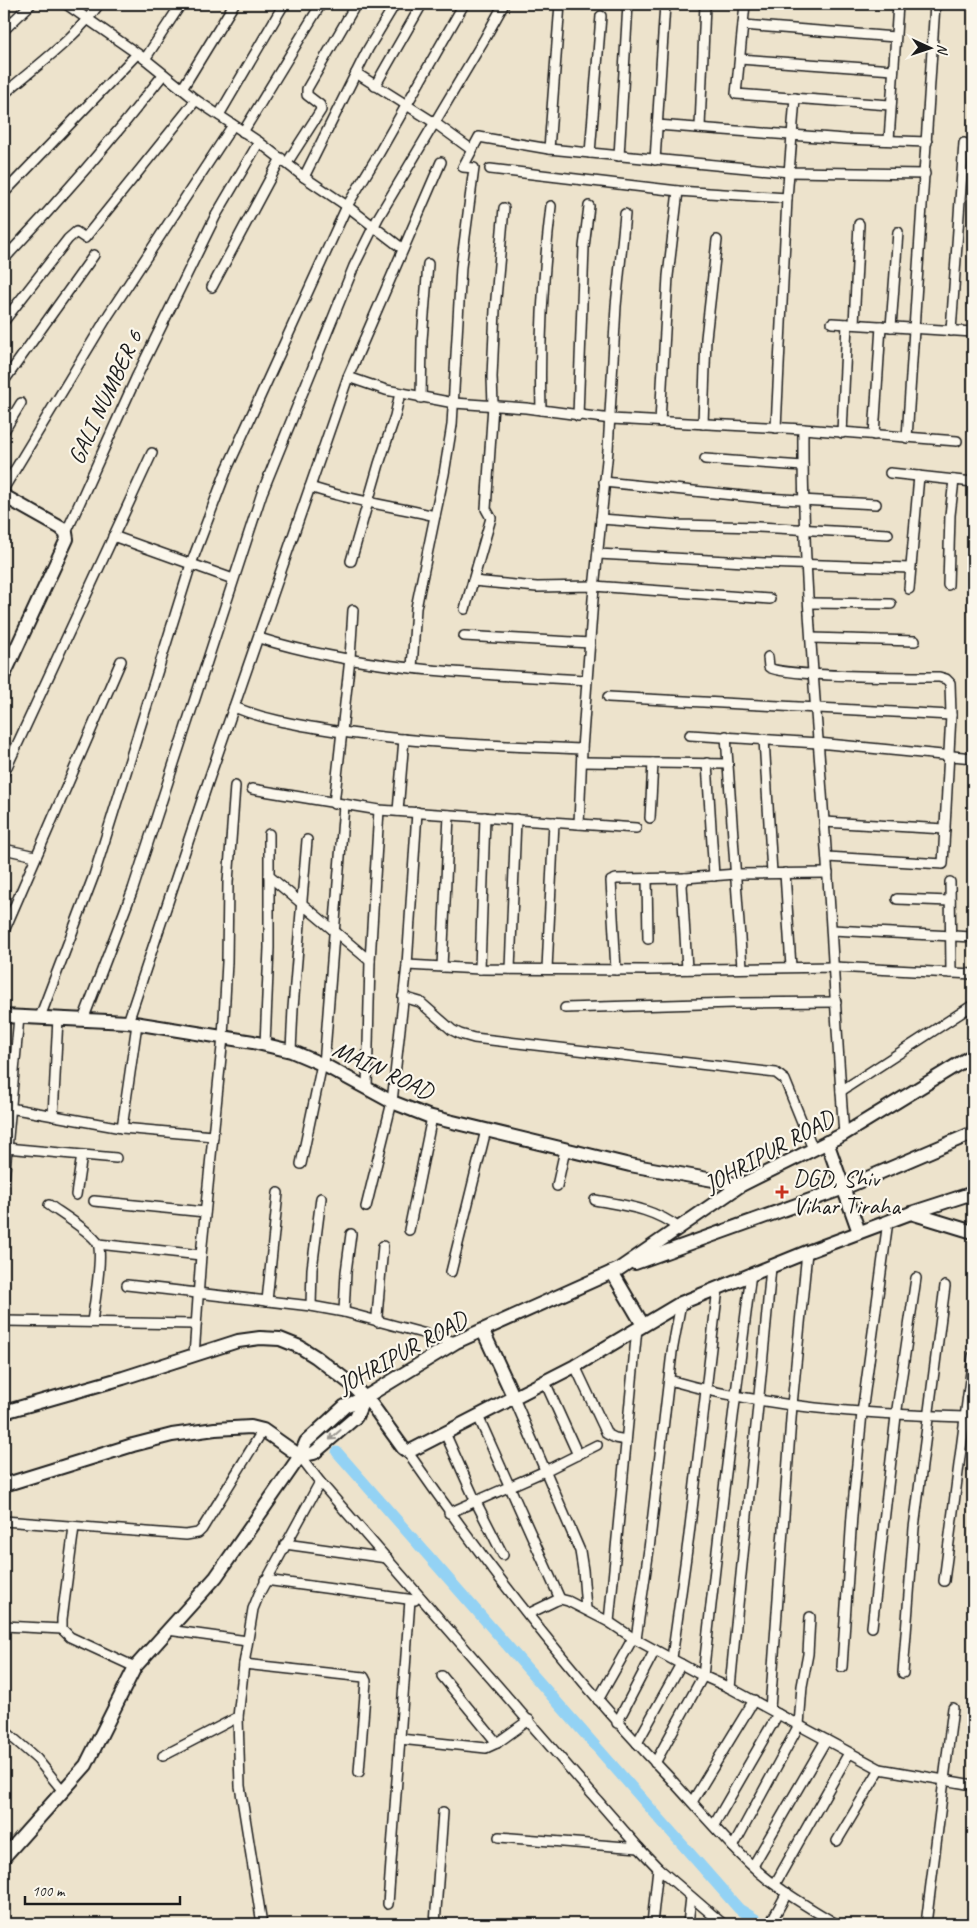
<svg xmlns="http://www.w3.org/2000/svg" width="977" height="1928" font-family="Caveat,sans-serif">
<style>
.lines{fill:none;stroke-linecap:round;stroke-linejoin:round}
.canal{stroke:#93d2f4;stroke-width:11}
.street-casing{stroke:#1c1c1c;stroke-width:12}
.secondary-casing{stroke:#1c1c1c;stroke-width:16}
.street{stroke:#fbf7ec;stroke-width:9}
.secondary{stroke:#fbf7ec;stroke-width:12}
.oneway{stroke:#97948e}
.poi-dot{fill:#c8321e;stroke:#fbf7ec;stroke-width:2}
.labels{text-anchor:middle;stroke-width:4.5;stroke-linejoin:round;paint-order:stroke}
.street-label{font-size:24px;fill:#1c1c1c;stroke:#fbf7ec}
.poi-label{font-size:24px;fill:#1c1c1c;stroke:#fbf7ec;text-anchor:start}
</style>
<rect width="100%" height="100%" fill="#ede3cc"/>
<filter id="ink" filterUnits="userSpaceOnUse"><feTurbulence type="fractalNoise" baseFrequency=".02" numOctaves="2"/><feDisplacementMap in="SourceGraphic" scale="10" xChannelSelector="R" yChannelSelector="G"/><feConvolveMatrix kernelMatrix="1 2 1 2 8 2 1 2 1" color-interpolation-filters="sRGB"/></filter>
<g filter="url(#ink)">
<g class="lines">
<path class="canal" d="M337 1452 739 1909 763 1924"/>
<g class="street-casing">
<g id="street">
<path d="M66 4 145 59 196 100 259 142 304 177 347 206 403 249"/>
<path d="M745 4 736 94 890 105"/>
<path d="M743 25 895 37"/>
<path d="M4 30 31 4"/>
<path d="M145 59 181 4"/>
<path d="M740 59 893 70"/>
<path d="M356 73 435 123 472 150"/>
<path d="M375 86 422 4"/>
<path d="M182 89 234 4"/>
<path d="M4 94C36 66 75 39 99 4"/>
<path d="M219 115 284 4"/>
<path d="M657 125 845 139 927 142"/>
<path d="M700 127 705 4"/>
<path d="M243 132 321 4"/>
<path d="M889 140 898 4"/>
<path d="M549 149 560 4"/>
<path d="M590 153 601 16"/>
<path d="M619 156 628 4"/>
<path d="M655 160 665 4"/>
<path d="M287 163 321 110 320 105 307 95V89L356 4"/>
<path d="M490 169 678 191 787 198"/>
<path d="M304 177 368 49 395 4"/>
<path d="M4 193 137 54"/>
<path d="M4 259C60 200 113 139 163 75"/>
<path d="M212 287 281 158"/>
<path d="M4 321 68 239 76 232 85 238 196 100"/>
<path d="M832 323 973 332"/>
<path d="M854 324 859 224"/>
<path d="M891 327 898 232"/>
<path d="M951 331 964 143"/>
<path d="M348 377 386 390 454 403 526 408 611 419 803 429 957 441"/>
<path d="M4 381 94 255"/>
<path d="M421 398 422 340 428 264"/>
<path d="M541 410C539 342 543 274 551 206"/>
<path d="M578 416 584 247 589 206"/>
<path d="M660 422 668 276 678 191"/>
<path d="M703 424 706 338 717 240"/>
<path d="M776 428 787 198 795 98"/>
<path d="M803 429C802 560 815 691 824 821 832 925 836 1030 844 1134"/>
<path d="M4 431 21 403"/>
<path d="M842 433 847 324"/>
<path d="M874 435 881 326"/>
<path d="M907 438 935 4"/>
<path d="M705 459 803 466"/>
<path d="M890 473 973 482"/>
<path d="M604 482 763 498 876 504"/>
<path d="M310 487C351 501 393 506 435 516L416 608 412 668"/>
<path d="M4 488 109 314 233 125"/>
<path d="M435 516 444 474 452 425 461 267 474 168 463 167 479 137 549 149 789 172 925 174"/>
<path d="M601 519 680 525 758 527 888 534"/>
<path d="M66 533 136 378 215 217 259 142"/>
<path d="M113 536 233 579"/>
<path d="M598 554 764 563 910 568"/>
<path d="M351 561 379 464 395 416 400 393"/>
<path d="M473 581 537 587 594 586 770 599"/>
<path d="M948 585 950 515 954 480"/>
<path d="M909 589 919 476"/>
<path d="M809 603 891 604"/>
<path d="M465 609 491 518 486 509 493 405 492 377 495 310 504 208"/>
<path d="M464 636 590 643"/>
<path d="M259 638C365 671 477 674 587 680"/>
<path d="M811 638 915 641"/>
<path d="M768 657 769 667C778 677 917 677 939 677L946 679 950 683 951 715 943 864 827 857"/>
<path d="M608 697 951 715"/>
<path d="M234 707C263 719 293 724 323 729 408 743 496 746 582 749"/>
<path d="M690 735 818 743 973 758"/>
<path d="M726 736 742 967"/>
<path d="M764 739 772 873"/>
<path d="M582 762 728 764"/>
<path d="M707 763 714 876"/>
<path d="M4 773 152 453"/>
<path d="M252 789 379 810 636 828"/>
<path d="M334 804 350 658 353 610"/>
<path d="M398 811 404 739"/>
<path d="M650 818 653 763"/>
<path d="M824 822 945 829"/>
<path d="M579 824 582 749 593 599 608 450 616 306 625 214"/>
<path d="M4 849 35 856"/>
<path d="M785 873 791 967"/>
<path d="M269 876 370 961"/>
<path d="M647 879 648 939"/>
<path d="M950 882 951 973"/>
<path d="M897 899 950 901"/>
<path d="M832 930 973 937"/>
<path d="M4 931 121 661"/>
<path d="M407 965 480 969 648 970 834 967 973 974"/>
<path d="M442 967 449 815"/>
<path d="M480 969 485 817"/>
<path d="M510 969 516 819"/>
<path d="M547 969 554 822"/>
<path d="M687 969 682 885 685 878 736 874 828 873"/>
<path d="M616 970 611 881 616 879 685 878"/>
<path d="M403 997 420 1002 452 1030 460 1034 474 1038 776 1073 785 1080 813 1149"/>
<path d="M565 1008 734 1003 836 1002"/>
<path d="M40 1017 94 875 191 564 227 469 347 206 378 155 464 4"/>
<path d="M83 1020 133 889 262 493 354 266 378 218 485 38 504 4"/>
<path d="M128 1022 209 779 348 377 441 162"/>
<path d="M265 1045 269 948V834"/>
<path d="M291 1051 293 1008 307 840"/>
<path d="M324 1065 344 805"/>
<path d="M367 1087 370 961 379 810"/>
<path d="M841 1091 973 1005"/>
<path d="M4 1107 122 1128 213 1136"/>
<path d="M53 1116 58 1018"/>
<path d="M122 1128 137 1024"/>
<path d="M6 1148 116 1158"/>
<path d="M301 1164 322 1064"/>
<path d="M4 1181 19 1017"/>
<path d="M557 1186 565 1150"/>
<path d="M76 1195 82 1155"/>
<path d="M595 1200C627 1206 652 1208 679 1228"/>
<path d="M94 1201 205 1212"/>
<path d="M49 1205C60 1213 93 1233 98 1244 103 1256 94 1306 92 1322"/>
<path d="M366 1207 392 1102 407 965 417 812"/>
<path d="M409 1230 432 1117"/>
<path d="M98 1244 201 1255"/>
<path d="M451 1272 486 1130"/>
<path d="M127 1285 311 1306 344 1312 456 1342"/>
<path d="M267 1301 278 1193"/>
<path d="M311 1306 312 1269 321 1198"/>
<path d="M344 1312 346 1272 351 1234"/>
<path d="M4 1321 195 1324"/>
<path d="M378 1322 377 1316 383 1246"/>
<path d="M194 1356 201 1255 223 1037 227 962 228 882 235 786"/>
<path d="M575 1366 607 1434 615 1438 626 1440"/>
<path d="M669 1380C766 1408 864 1414 965 1417"/>
<path d="M545 1382 578 1455"/>
<path d="M514 1398 580 1551 583 1570 586 1609"/>
<path d="M478 1416 560 1599"/>
<path d="M445 1433 476 1502 503 1555"/>
<path d="M407 1451C486 1565 571 1675 667 1775 694 1804 719 1834 747 1861 773 1887 805 1905 836 1924"/>
<path d="M300 1456 320 1482 639 1848 658 1868 723 1924"/>
<path d="M449 1513 545 1471 597 1445"/>
<path d="M4 1521 186 1535 198 1533 202 1529 263 1430"/>
<path d="M74 1527 62 1619V1629L70 1637 135 1667"/>
<path d="M285 1544 387 1558"/>
<path d="M265 1580 415 1600"/>
<path d="M944 1581 973 1356"/>
<path d="M528 1614 555 1601 560 1599 568 1601 609 1622 633 1638 703 1676 730 1688 880 1769 973 1785"/>
<path d="M609 1622 637 1328"/>
<path d="M4 1626 62 1629"/>
<path d="M872 1627 896 1416 916 1278"/>
<path d="M168 1630 247 1641"/>
<path d="M636 1639 649 1549 672 1352 681 1303"/>
<path d="M672 1658 689 1535 718 1288"/>
<path d="M244 1664 364 1677 366 1681 359 1772"/>
<path d="M842 1667 852 1515 862 1413 888 1221"/>
<path d="M903 1673 914 1528 945 1286"/>
<path d="M442 1676 497 1743"/>
<path d="M730 1688C743 1547 759 1407 771 1267"/>
<path d="M598 1700 633 1638"/>
<path d="M770 1709 792 1405 807 1252"/>
<path d="M617 1723 655 1650"/>
<path d="M4 1730 37 1759 63 1791"/>
<path d="M400 1739 486 1748 497 1743 529 1720"/>
<path d="M637 1743 681 1664"/>
<path d="M163 1756 238 1717"/>
<path d="M655 1763 703 1676 724 1489 751 1273"/>
<path d="M692 1802 754 1700"/>
<path d="M714 1825 778 1714"/>
<path d="M499 1837 639 1848"/>
<path d="M837 1841 880 1769"/>
<path d="M733 1847 799 1725 802 1686 808 1654 810 1617"/>
<path d="M753 1866 826 1740"/>
<path d="M775 1884 849 1753"/>
<path d="M388 1904 410 1600"/>
<path d="M262 1924 240 1786 238 1717 244 1664 253 1609 259 1594 320 1482"/>
<path d="M435 1924 443 1812"/>
<path d="M652 1924 658 1868"/>
<path d="M688 1924 691 1897"/>
<path d="M770 1924 787 1893"/>
<path d="M926 1924 953 1708"/>
</g>
</g>
<g class="secondary-casing">
<g id="secondary">
<path d="M4 496 61 528 66 533 67 539 4 675"/>
<path d="M4 1016 128 1022 253 1042 291 1051 324 1065 392 1102 428 1116 630 1165 741 1185"/>
<path d="M827 1142 859 1232"/>
<path d="M911 1213 973 1232"/>
<path d="M635 1263 844 1188 973 1133"/>
<path d="M612 1272 643 1325"/>
<path d="M483 1331 514 1398"/>
<path d="M4 1412 123 1378 238 1341 260 1338 280 1339 300 1347 316 1357 351 1384 372 1405 403 1448 407 1451H410L575 1366 681 1303 807 1252 911 1213 973 1193"/>
<path d="M4 1485 133 1445 172 1435 215 1429 251 1427 263 1430 300 1456 314 1453 356 1417 364 1398"/>
<path d="M4 1857 86 1765 135 1667 216 1577 300 1456 306 1442 345 1406 364 1398 456 1342 619 1269 741 1185 844 1134 973 1055"/>
</g>
</g>
<use href="#street" class="street"/>
<use href="#secondary" class="secondary"/>
</g>
<defs><path id="oneway-shaft" d="M-6 0H5M1.5-3L5.5 0L1.5 3" fill="none" stroke-width="1.6" stroke-linecap="round" stroke-linejoin="round" transform="scale(1.25)"/></defs>
<use class="oneway" href="#oneway-shaft" transform="translate(335 1435) rotate(139)"/>
</g>
<path class="poi-dot" d="M779.5 1184.5h5v5h5v5h-5v5h-5v-5h-5v-5h5z"/>
<g class="labels">
<g class="street-label">
<text transform="translate(105 397) rotate(-65)" y="8">GALI NUMBER 6</text>
<text transform="translate(383 1070) rotate(25)" y="8">MAIN ROAD</text>
<text transform="translate(769 1151) rotate(-29)" y="8">JOHRIPUR ROAD</text>
<text transform="translate(402 1352) rotate(-29)" y="8">JOHRIPUR ROAD</text>
</g>
<g class="poi-label">
<text x="793" y="1186">DGD, Shiv<tspan x="793" dy="28">Vihar Tiraha</tspan></text>
</g>
</g>
<rect width="977" height="1928" fill="none" stroke="#fbf7ec" stroke-width="20"/>
<rect x="10" y="10" width="957" height="1908" fill="none" stroke="#1c1c1c" stroke-width="2" filter="url(#ink)"/>
<g transform="translate(930 48) rotate(93)" stroke="#fbf7ec" stroke-width="4" paint-order="stroke">
<path d="M0-4L9 19L0 12L-9 19Z" fill="#1c1c1c"/>
<text y="-8" font-size="14" font-weight="bold" text-anchor="middle" fill="#1c1c1c">N</text>
</g>
<path d="M25 1896v8h155v-8" fill="none" stroke="#1c1c1c" stroke-width="2.5"/>
<text x="32" y="1896" font-size="15" fill="#1c1c1c" stroke="#fbf7ec" stroke-width="4" paint-order="stroke">100 m</text>
</svg>
